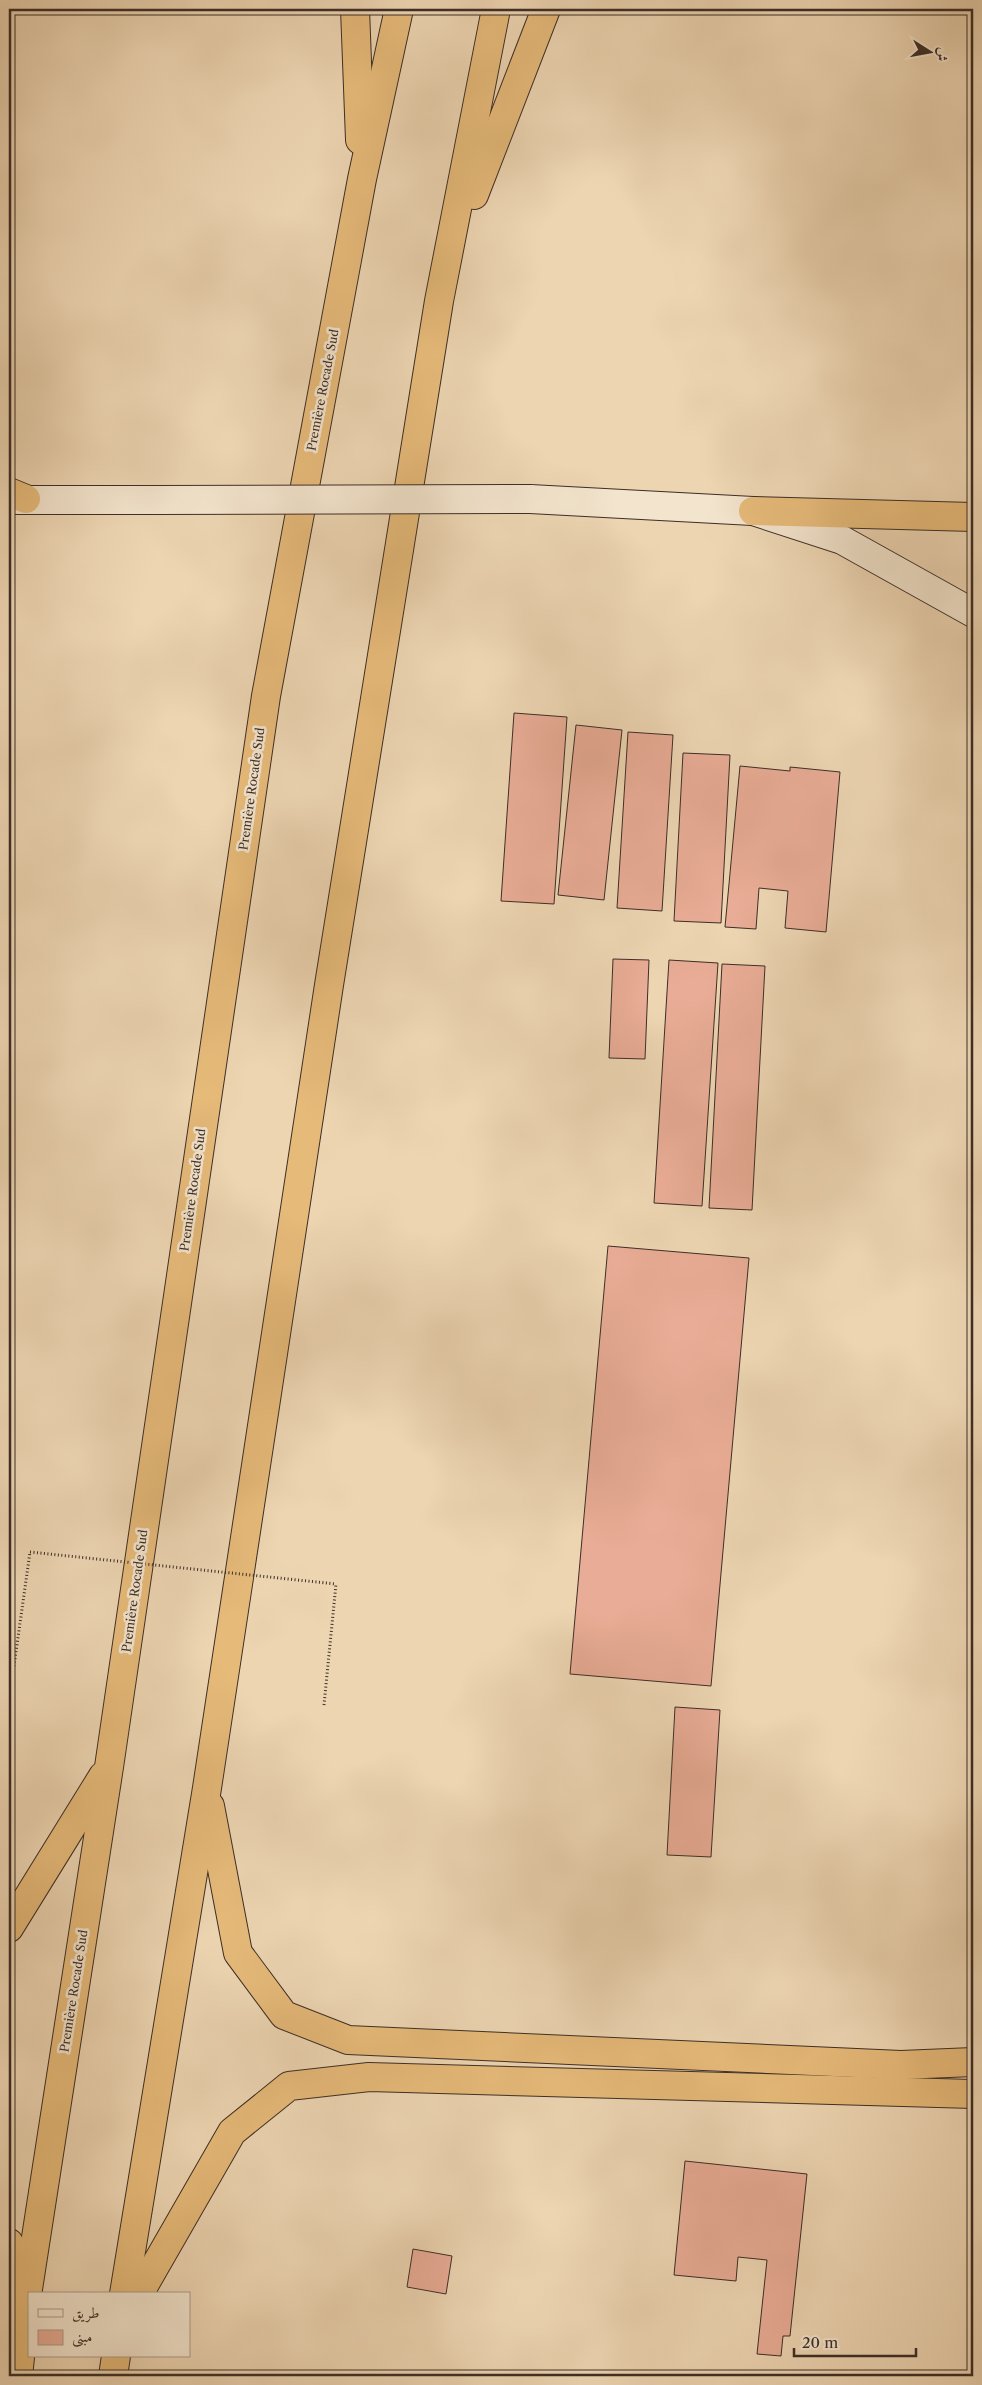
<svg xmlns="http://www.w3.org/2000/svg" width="982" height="2385" font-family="'Libre Caslon Text',Amiri,serif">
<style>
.building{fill:#e9ac96;stroke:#3c2e27}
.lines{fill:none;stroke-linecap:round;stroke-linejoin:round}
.secondary-casing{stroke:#3c2e27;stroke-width:30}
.highway-casing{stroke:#3c2e27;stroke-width:30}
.path{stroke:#3c2e27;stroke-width:3;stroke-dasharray:1 2.5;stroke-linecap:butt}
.secondary{stroke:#f3e4cd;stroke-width:28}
.highway{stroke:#e6ba79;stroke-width:28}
.secondary-bridge-casing{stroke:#3c2e27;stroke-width:30;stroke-linecap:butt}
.path-bridge{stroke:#3c2e27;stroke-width:3;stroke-dasharray:1 2.5;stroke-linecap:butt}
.secondary-bridge{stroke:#f3e4cd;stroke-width:28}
.labels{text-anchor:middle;stroke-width:5;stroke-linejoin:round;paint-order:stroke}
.street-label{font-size:12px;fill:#3c2e27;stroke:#f3e4cd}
</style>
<rect width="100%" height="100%" fill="#edd5b2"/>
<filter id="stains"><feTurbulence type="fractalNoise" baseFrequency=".004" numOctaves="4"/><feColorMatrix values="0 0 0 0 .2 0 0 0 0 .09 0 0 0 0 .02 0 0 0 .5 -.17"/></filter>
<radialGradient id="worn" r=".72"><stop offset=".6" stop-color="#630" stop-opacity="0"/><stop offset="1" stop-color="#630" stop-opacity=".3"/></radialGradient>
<g class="building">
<path d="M514 713 567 717 554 904 501 901Z"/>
<path d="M576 725 622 730 604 900 558 895Z"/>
<path d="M628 732 673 735 662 911 617 908Z"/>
<path d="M683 753 730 755 721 923 674 921Z"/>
<path d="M740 766 790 771V767L840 772 826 932 785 928 788 891 759 888 756 929 725 927Z"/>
<path d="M613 959 649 960 645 1059 609 1058Z"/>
<path d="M669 960 718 963 702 1206 654 1203Z"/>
<path d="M722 964 765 966 752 1210 709 1208Z"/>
<path d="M608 1246 749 1258 711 1686 570 1674Z"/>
<path d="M675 1707 720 1710 711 1857 667 1855Z"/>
<path d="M685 2161 807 2174 790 2336H783L781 2356 757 2354 767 2260 738 2257 736 2281 674 2275Z"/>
<path d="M413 2249 452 2256 446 2294 407 2287Z"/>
</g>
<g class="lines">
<g class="secondary-casing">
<g id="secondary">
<path d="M530 499 753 511 842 540 973 613"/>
<path d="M9 500H154"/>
</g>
</g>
<g class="highway-casing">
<g id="highway">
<path d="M355 9 360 140"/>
<path d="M474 195 546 9"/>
<path d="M9 492 26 499"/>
<path d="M753 511 973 517"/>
<path d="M210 1806 238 1953 284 2015 348 2040 901 2065 973 2062"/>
<path d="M9 1928 103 1776"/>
<path d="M9 2243 24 2295"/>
<path d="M124 2294 207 1788 329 985 439 301 496 9"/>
<path d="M139 2294 232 2132 289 2086 369 2077 973 2094"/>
<path d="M18 2376 26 2302 109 1767 266 696 362 179 399 9"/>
<path d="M113 2376 116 2356"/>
</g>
</g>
<g class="path">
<path d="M14 1666 30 1552"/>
<path d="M324 1705 336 1584"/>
</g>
<use href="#secondary" class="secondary"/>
<use href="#highway" class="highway"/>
<g class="secondary-bridge-casing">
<path id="secondary-bridge" d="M154 500 530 499"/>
</g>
<path class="path-bridge" d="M30 1552 336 1584"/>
<use href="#secondary-bridge" class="secondary-bridge"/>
</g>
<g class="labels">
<g class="street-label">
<text transform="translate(323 390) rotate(-79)" y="4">Première Rocade Sud</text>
<text transform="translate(252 789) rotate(-82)" y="4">Première Rocade Sud</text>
<text transform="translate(193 1190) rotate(-82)" y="4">Première Rocade Sud</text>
<text transform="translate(135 1591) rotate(-82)" y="4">Première Rocade Sud</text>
<text transform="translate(74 1991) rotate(-81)" y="4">Première Rocade Sud</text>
</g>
</g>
<rect width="982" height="2385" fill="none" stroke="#edd5b2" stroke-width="30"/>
<rect x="10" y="10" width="962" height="2365" fill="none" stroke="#3c2e27" stroke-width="2.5"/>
<rect x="15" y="15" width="952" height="2355" fill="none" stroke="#3c2e27"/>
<rect x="28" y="2292" width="162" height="65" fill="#f3e4cd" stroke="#aa9b8b"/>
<rect x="38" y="2309" width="25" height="8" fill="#f3e4cd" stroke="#aa9b8b"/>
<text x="72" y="2318" font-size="15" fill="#3c2e27">طريق</text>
<rect x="38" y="2330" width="25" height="15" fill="#e9ac96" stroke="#aa9b8b"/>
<text x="72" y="2342" font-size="15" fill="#3c2e27">مبنى</text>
<g transform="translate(930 52) rotate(101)" stroke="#f3e4cd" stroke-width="4" paint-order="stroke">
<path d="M0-4L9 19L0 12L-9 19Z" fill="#3c2e27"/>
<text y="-8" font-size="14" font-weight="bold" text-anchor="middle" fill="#3c2e27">ش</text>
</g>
<path d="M794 2348v8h122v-8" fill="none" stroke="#3c2e27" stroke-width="2.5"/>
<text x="802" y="2348" font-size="15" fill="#3c2e27" stroke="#f3e4cd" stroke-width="4" paint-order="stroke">20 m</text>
<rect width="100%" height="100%" filter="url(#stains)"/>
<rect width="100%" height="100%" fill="url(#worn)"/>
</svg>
